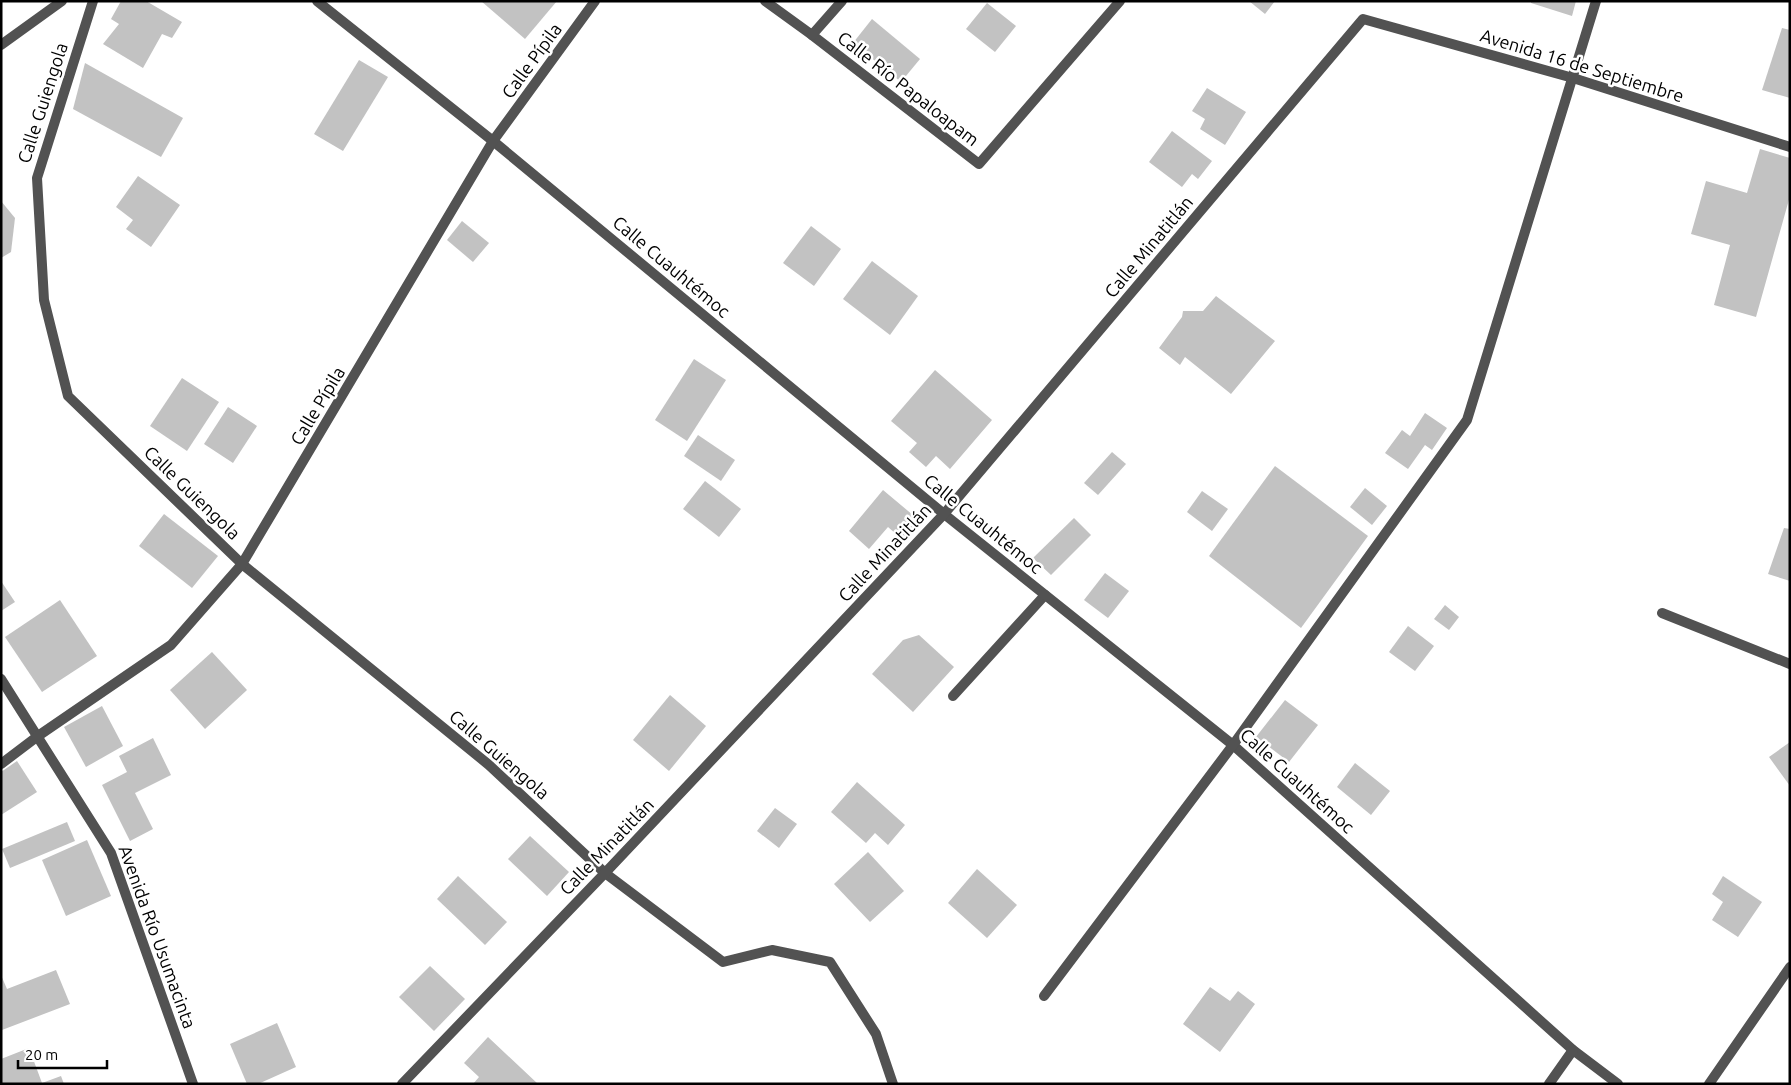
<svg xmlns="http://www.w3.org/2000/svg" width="1791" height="1085" font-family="Ubuntu,sans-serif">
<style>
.building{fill:#c2c2c2}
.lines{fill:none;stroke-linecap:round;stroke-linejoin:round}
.service{stroke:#525252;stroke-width:10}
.minor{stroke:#525252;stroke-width:10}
.labels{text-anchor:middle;stroke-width:5;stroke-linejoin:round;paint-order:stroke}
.street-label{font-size:18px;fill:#000;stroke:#fff}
</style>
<rect width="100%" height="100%" fill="#fff"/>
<g class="building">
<path d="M121 1H146L182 22 172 38 162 34 143 68 103 44 119 24 111 19Z"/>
<path d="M481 1H557L525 39Z"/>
<path d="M1249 1H1275L1265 14Z"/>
<path d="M1531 1H1576L1572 16 1531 3Z"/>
<path d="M987 3 1016 26 995 52 966 29Z"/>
<path d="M872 19 920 59 901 82 853 43Z"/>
<path d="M1782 28 1790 30V98L1762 90Z"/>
<path d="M359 60 388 77 343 151 314 134Z"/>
<path d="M85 63 183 118 161 157 73 109Z"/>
<path d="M1207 88 1246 112 1225 145 1200 129 1205 119 1192 111Z"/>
<path d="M1172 131 1212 161 1198 179 1192 174 1182 187 1149 162Z"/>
<path d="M1760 149 1790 158V196L1756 317 1714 305 1730 245 1691 234 1706 181 1747 193Z"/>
<path d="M138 176 180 205 151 247 126 229 133 220 116 207Z"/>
<path d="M1 201 15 218 11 252 1 258Z"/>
<path d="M462 221 489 243 473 262 447 240Z"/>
<path d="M811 226 841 249 814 286 783 263Z"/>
<path d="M872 261 918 296 890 335 843 299Z"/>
<path d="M1216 296 1275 341 1231 394 1185 357 1180 365 1159 348 1182 317 1183 311H1203Z"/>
<path d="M694 359 726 380 687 441 655 420Z"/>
<path d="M935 370 992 420 950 469 936 456 926 467 909 452 917 443 891 421Z"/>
<path d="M182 378 219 402 187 451 150 426Z"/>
<path d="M228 407 257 426 233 463 204 444Z"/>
<path d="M1425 413 1447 428 1432 450 1425 445 1408 469 1385 453 1402 430 1410 436Z"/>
<path d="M698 435 735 460 721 481 684 456Z"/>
<path d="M1112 452 1126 464 1098 495 1084 483Z"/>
<path d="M1275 466 1368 536 1301 628 1209 556Z"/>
<path d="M705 481 741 509 719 537 683 509Z"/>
<path d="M1365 488 1387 506 1372 525 1350 507Z"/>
<path d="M883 490 920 521 904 541 888 527 869 549 849 531Z"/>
<path d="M1202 491 1228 509 1212 531 1187 512Z"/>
<path d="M164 514 218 556 192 588 139 546Z"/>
<path d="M1074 518 1091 535 1051 575 1033 558Z"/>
<path d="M1784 528 1790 529V581L1768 574Z"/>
<path d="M1105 573 1129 591 1108 618 1084 600Z"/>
<path d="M1 581 15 602 1 611Z"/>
<path d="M60 600 97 656 42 692 5 637Z"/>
<path d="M1445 605 1459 617 1449 630 1434 619Z"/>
<path d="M1408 626 1434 646 1415 671 1389 652Z"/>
<path d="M919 635 954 667 913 712 872 674 903 640Z"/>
<path d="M212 652 247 690 205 729 170 690Z"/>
<path d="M670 695 706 726 669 771 633 740Z"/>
<path d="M1285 700 1318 725 1289 762 1256 737Z"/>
<path d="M102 706 123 746 86 767 64 727Z"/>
<path d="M153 738 171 775 135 793 153 829 130 841 102 785 127 772 119 756Z"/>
<path d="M1790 742V786L1769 757Z"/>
<path d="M17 761 37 792 1 815V772Z"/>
<path d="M1355 763 1390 791 1371 815 1337 787Z"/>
<path d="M857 782 905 825 888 845 875 833 866 843 831 812Z"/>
<path d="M775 808 797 824 779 848 757 831Z"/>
<path d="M67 822 75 841 10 868 2 849Z"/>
<path d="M530 836 569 872 547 896 508 859Z"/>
<path d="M87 840 111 896 66 916 42 860Z"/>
<path d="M868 852 904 891 870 922 834 884Z"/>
<path d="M977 869 1017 905 987 938 948 903Z"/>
<path d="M458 876 507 922 485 945 437 899Z"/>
<path d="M1723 876 1762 902 1738 937 1712 920 1723 902 1712 894Z"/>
<path d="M430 966 465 999 434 1031 399 997Z"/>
<path d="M56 970 70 1004 2 1030 1 975 7 989Z"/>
<path d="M1210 987 1230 1001 1238 991 1255 1004 1220 1052 1183 1024Z"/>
<path d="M277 1023 296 1067 258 1084H247L230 1044Z"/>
<path d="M488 1037 538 1084H473L479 1077 464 1063Z"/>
<path d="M29 1048 42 1083 61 1076 64 1084H1V1059Z"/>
</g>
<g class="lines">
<path class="service" d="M953 696 1045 595"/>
<g class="minor">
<path d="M93 1 37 178 44 300 68 396 242 564 489 765 605 873 723 962 772 950 830 962 876 1034 893 1084"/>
<path d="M317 1 493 141 944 514 1233 745 1573 1050 1618 1084"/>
<path d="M765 1 812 35 979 164 1120 1"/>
<path d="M812 35 842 1"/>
<path d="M1 45 62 1"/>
<path d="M1662 613 1790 664"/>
<path d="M1 679 111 853 193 1084"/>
<path d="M1 764 38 736 171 645 242 564 493 141 595 1"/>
<path d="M1044 996 1233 745 1467 420 1596 1"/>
<path d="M402 1084 605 873 944 514 1363 19 1573 78 1790 147"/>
<path d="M1549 1084 1573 1050"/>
<path d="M1709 1084 1790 967"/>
</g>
</g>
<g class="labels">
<g class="street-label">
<text transform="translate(532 61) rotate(-54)" y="6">Calle Pípila</text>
<text transform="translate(1582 66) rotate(17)" y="6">Avenida 16 de Septiembre</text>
<text transform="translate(908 89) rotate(38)" y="6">Calle Río Papaloapam</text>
<text transform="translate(43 103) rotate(-72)" y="6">Calle Guiengola</text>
<text transform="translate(1149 247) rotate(-50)" y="6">Calle Minatitlán</text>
<text transform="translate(671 267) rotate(40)" y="6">Calle Cuauhtémoc</text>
<text transform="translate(318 406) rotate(-59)" y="6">Calle Pípila</text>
<text transform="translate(192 493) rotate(44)" y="6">Calle Guiengola</text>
<text transform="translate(983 524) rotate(39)" y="6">Calle Cuauhtémoc</text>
<text transform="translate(885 553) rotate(-47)" y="6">Calle Minatitlán</text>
<text transform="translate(499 755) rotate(41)" y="6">Calle Guiengola</text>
<text transform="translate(1297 781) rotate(42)" y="6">Calle Cuauhtémoc</text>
<text transform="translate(607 847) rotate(-46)" y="6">Calle Minatitlán</text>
<text transform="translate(157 937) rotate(70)" y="6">Avenida Río Usumacinta</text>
</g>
</g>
<rect width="1791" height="1085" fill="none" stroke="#000000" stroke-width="5"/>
<path d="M18 1060v8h89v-8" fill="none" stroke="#000000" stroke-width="2.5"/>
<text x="25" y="1060" font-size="15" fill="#000000" stroke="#ffffff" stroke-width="4" paint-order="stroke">20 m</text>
</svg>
